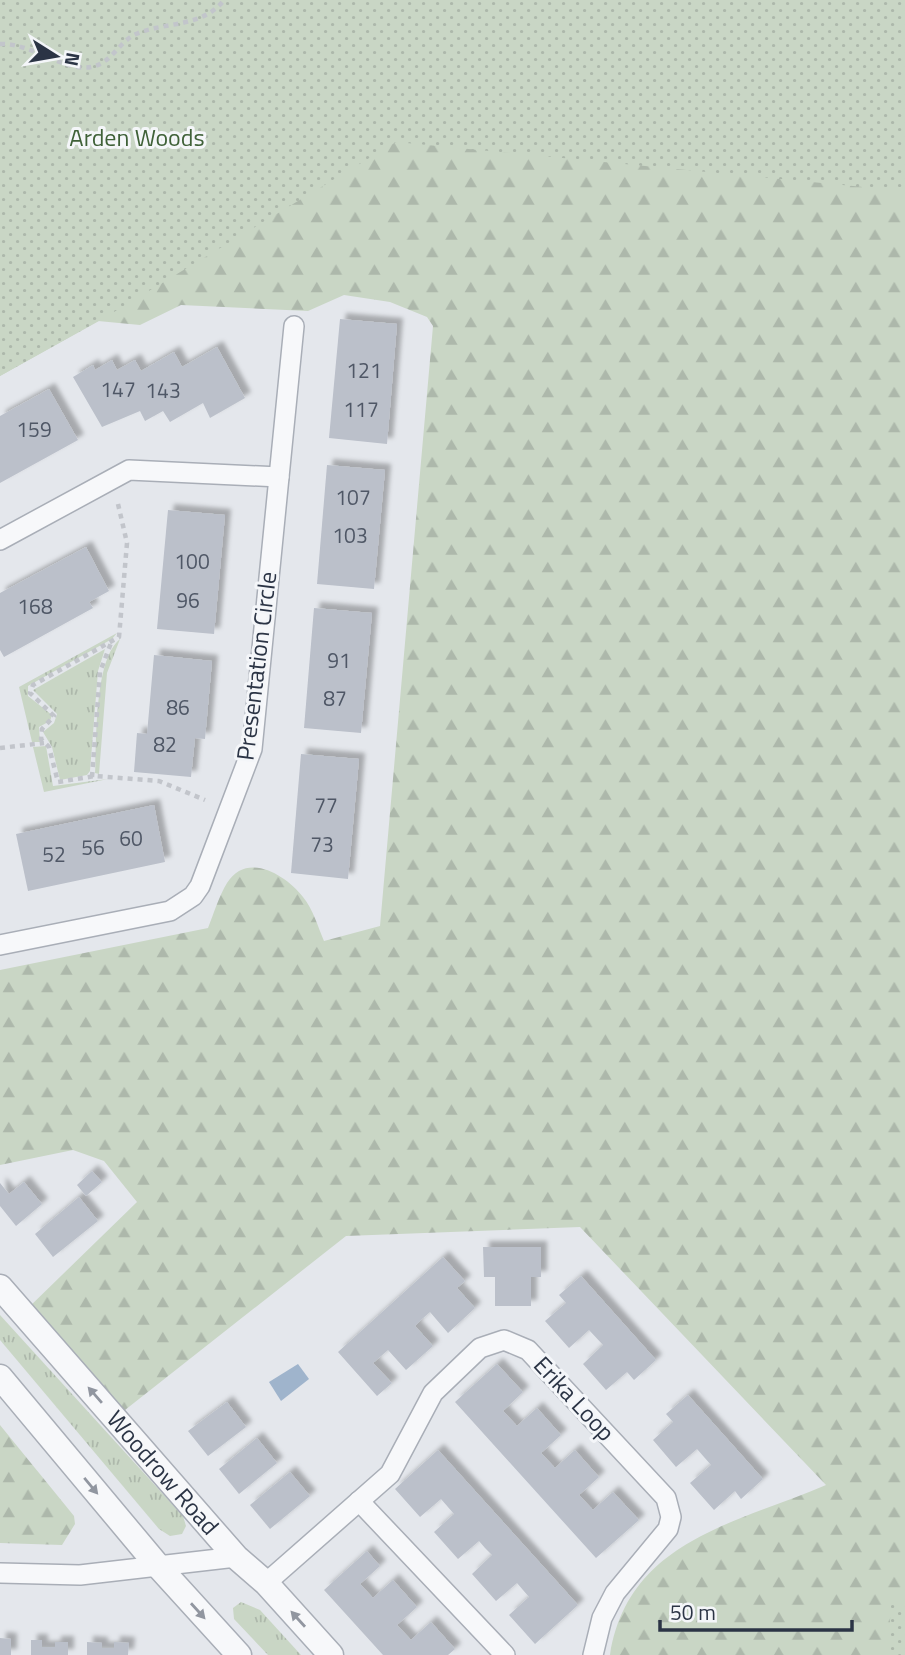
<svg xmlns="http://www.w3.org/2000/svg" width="905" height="1655" font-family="'Titillium Web',sans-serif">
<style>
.grass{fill:url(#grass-tufts)}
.forest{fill:url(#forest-firs)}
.park{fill:url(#park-dots)}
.water{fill:#9fb4cc}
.building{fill:#bbc0ca;filter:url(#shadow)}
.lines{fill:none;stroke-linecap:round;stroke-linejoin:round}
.minor-casing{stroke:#a9aeb7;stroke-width:22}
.tertiary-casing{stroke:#a9aeb7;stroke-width:27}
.path{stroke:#c2c5cb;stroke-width:4.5;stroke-dasharray:5 5;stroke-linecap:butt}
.minor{stroke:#f7f8fa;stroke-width:19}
.tertiary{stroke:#f7f8fa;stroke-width:24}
.oneway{fill:#9196a0}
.labels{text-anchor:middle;stroke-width:6;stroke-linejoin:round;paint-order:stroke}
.number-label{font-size:21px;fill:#4f5766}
.park-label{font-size:24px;fill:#3f6138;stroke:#f4f6f9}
.street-label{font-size:24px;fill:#2b3445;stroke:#f4f6f9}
</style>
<defs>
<pattern id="grass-tufts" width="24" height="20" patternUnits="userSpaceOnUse" patternTransform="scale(1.75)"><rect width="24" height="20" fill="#c9d6c5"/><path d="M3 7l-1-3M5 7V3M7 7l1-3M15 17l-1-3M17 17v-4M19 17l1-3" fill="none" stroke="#adb8ab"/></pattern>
<pattern id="forest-firs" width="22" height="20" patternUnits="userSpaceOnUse" patternTransform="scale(1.75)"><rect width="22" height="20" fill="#c9d6c5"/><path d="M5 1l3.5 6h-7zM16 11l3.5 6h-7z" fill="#adb8ab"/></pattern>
<pattern id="park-dots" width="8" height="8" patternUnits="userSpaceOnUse" patternTransform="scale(1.75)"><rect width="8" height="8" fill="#c9d6c5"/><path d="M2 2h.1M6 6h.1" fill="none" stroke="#adb8ab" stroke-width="1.8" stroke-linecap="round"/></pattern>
<filter id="shadow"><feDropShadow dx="6" dy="-6" stdDeviation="2" flood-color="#0004"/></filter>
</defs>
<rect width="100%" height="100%" fill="#e4e7ec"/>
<g class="grass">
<path d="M117 633 112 639 28 686V696L52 715 50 721 39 727 40 742H32L19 687Z"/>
<path d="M120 639 107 673 99 774 95 773C97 740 94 660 120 639Z"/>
<path d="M105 649 98 671 90 771 87 775 60 780 52 747 43 732 54 723 57 714 33 690Z"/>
<path d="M46 746 53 786 108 779 44 792 33 747Z"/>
<path d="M0 1315 183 1516 186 1526 182 1534 170 1536 159 1529 0 1340Z"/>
<path d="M241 1602 260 1610 301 1655H268L234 1619 233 1608Z"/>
</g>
<g class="forest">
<path d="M0 0H905V1655H610C628 1540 738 1523 826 1485L580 1227 346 1236 125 1410 25 1311 137 1202 104 1161 73 1150 0 1165V970L208 928C214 913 219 896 227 883 247 851 286 875 303 897 313 909 318 927 324 941L380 926 433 326 427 317 390 302 344 295 308 311 181 305 140 325 98 321 0 376Z"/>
<path d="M0 1425 74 1516 75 1524 62 1545 0 1543Z"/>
</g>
<g class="park">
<path d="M0 0H905V191L396 142 99 321 0 376Z"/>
<path d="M891 1604H905V1655H888Z"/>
</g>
<path class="water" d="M298 1364 309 1379 281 1401 269 1382Z"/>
<g class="building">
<path d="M340 319 397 324 387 444 329 438Z"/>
<path d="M217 347 245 398 210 418 203 403 170 422 163 411 145 421 140 411 102 427 73 377 93 365 95 370 112 360 117 370 135 360 141 371 174 352 182 367Z"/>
<path d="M49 389 78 440 0 483V416Z"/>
<path d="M327 465 385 470 374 589 317 584Z"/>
<path d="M168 510 225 515 214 634 157 629Z"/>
<path d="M86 547 109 591 89 602 93 608 4 657 0 650V593Z"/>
<path d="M314 608 372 613 361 733 304 728Z"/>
<path d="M154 655 212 661 205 739 195 738 191 777 134 772 137 733 147 734Z"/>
<path d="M301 754 359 759 348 879 291 873Z"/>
<path d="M154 805 165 862 28 891 16 834Z"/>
<path d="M92 1171 102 1182 86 1196 77 1185Z"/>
<path d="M24 1182 42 1204 16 1226 0 1206V1183L9 1194Z"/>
<path d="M79 1197 98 1221 53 1257 35 1234Z"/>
<path d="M483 1247H541V1277H531V1306H495V1277H484Z"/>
<path d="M443 1257 465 1281 457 1288 475 1308 448 1333 430 1312 422 1319 415 1326 433 1346 406 1370 388 1350 373 1363 392 1383 377 1396 338 1352Z"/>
<path d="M581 1276 656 1360 634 1380 627 1372 606 1390 583 1364 603 1345 589 1330 569 1348 545 1321 566 1303 559 1295Z"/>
<path d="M497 1364 523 1392 503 1411 517 1426 537 1408 561 1435 541 1453 555 1468 575 1450 599 1477 579 1495 593 1510 613 1492 639 1520 596 1558 455 1402Z"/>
<path d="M688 1395 763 1479 741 1499 735 1491 714 1510 690 1483 711 1465 697 1449 676 1467 653 1440 673 1422 666 1414Z"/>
<path d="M227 1402 246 1427 208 1456 188 1431Z"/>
<path d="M257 1438 277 1463 239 1494 219 1469Z"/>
<path d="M438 1450 578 1605 535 1644 509 1615 529 1597 517 1583 496 1601 472 1574 492 1555 485 1548 479 1541 458 1559 434 1532 454 1514 441 1499 420 1517 395 1489Z"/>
<path d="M290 1472 310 1496 270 1529 250 1505Z"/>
<path d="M367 1551 380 1566 360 1584 373 1598 393 1580 417 1607 397 1625 411 1640 431 1622 455 1649 448 1655H383L324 1590Z"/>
<path d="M0 1638 11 1639V1655H0Z"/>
<path d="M31 1640H42V1647H55V1642H68V1655H31Z"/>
<path d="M87 1642 102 1643V1648H114V1642L129 1643 128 1655H87Z"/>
</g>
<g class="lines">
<g class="minor-casing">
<g id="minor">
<path d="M0 540 129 470 279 477"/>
<path d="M0 945 170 911 193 896 200 886 252 749 294 326"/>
<path d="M359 1501 505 1655"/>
<path d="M0 1573 80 1575 236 1557"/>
<path d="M266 1583 390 1474 433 1393 480 1348 504 1340 528 1350 666 1498 671 1517 668 1529 615 1593 602 1618 593 1655"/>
</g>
</g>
<g class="tertiary-casing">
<g id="tertiary">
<path id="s1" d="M0 1287 236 1557 266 1583 331 1655"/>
<path d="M0 1377 158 1566 239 1655"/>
</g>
</g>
<g class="path">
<path d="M0 44C27 43 52 63 78 67 109 72 116 43 136 34 167 21 202 28 224 0"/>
<path d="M118 504 127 543 119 637 33 685 30 693 54 716 42 729 41 739 49 747 58 782 95 776 159 781 205 800"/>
<path d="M0 748 44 743"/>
<path d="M92 777 100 672 111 643"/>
</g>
<use href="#minor" class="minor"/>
<use href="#tertiary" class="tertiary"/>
</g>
<defs><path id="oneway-solid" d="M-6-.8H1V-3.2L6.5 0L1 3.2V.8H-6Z" transform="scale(1.75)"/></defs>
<g class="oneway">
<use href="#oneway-solid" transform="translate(95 1395) rotate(-131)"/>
<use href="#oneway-solid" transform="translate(91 1486) rotate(50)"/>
<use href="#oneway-solid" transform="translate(198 1611) rotate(48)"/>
<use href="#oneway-solid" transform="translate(298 1619) rotate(-132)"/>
</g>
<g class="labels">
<g class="number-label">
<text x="364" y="378">121</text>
<text x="118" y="397">147</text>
<text x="163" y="398">143</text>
<text x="361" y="417">117</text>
<text x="34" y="437">159</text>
<text x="353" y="505">107</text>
<text x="350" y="543">103</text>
<text x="192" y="569">100</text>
<text x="188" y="608">96</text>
<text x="35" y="614">168</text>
<text x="339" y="668">91</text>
<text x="335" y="706">87</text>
<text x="178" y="715">86</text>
<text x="165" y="752">82</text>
<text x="326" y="813">77</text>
<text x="131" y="846">60</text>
<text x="322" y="852">73</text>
<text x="93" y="855">56</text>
<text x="54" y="862">52</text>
</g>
<g class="park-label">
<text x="137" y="146">Arden Woods</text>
</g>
<g class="street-label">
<text transform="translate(257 666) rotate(-83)" y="8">Presentation Circle</text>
<text transform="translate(574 1399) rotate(47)" y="8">Erika Loop</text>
<text dy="8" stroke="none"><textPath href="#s1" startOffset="247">Woodrow Road</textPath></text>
</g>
</g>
<g transform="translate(56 56) rotate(101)" stroke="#f4f6f9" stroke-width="5" paint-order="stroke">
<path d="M0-5L12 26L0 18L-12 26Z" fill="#2b3445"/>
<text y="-10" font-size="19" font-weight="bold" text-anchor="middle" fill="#2b3445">N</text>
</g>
<path d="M660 1620v10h192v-10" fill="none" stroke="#2b3445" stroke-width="3.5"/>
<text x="670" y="1620" font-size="21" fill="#2b3445" stroke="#f4f6f9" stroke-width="5" paint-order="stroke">50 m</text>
</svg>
